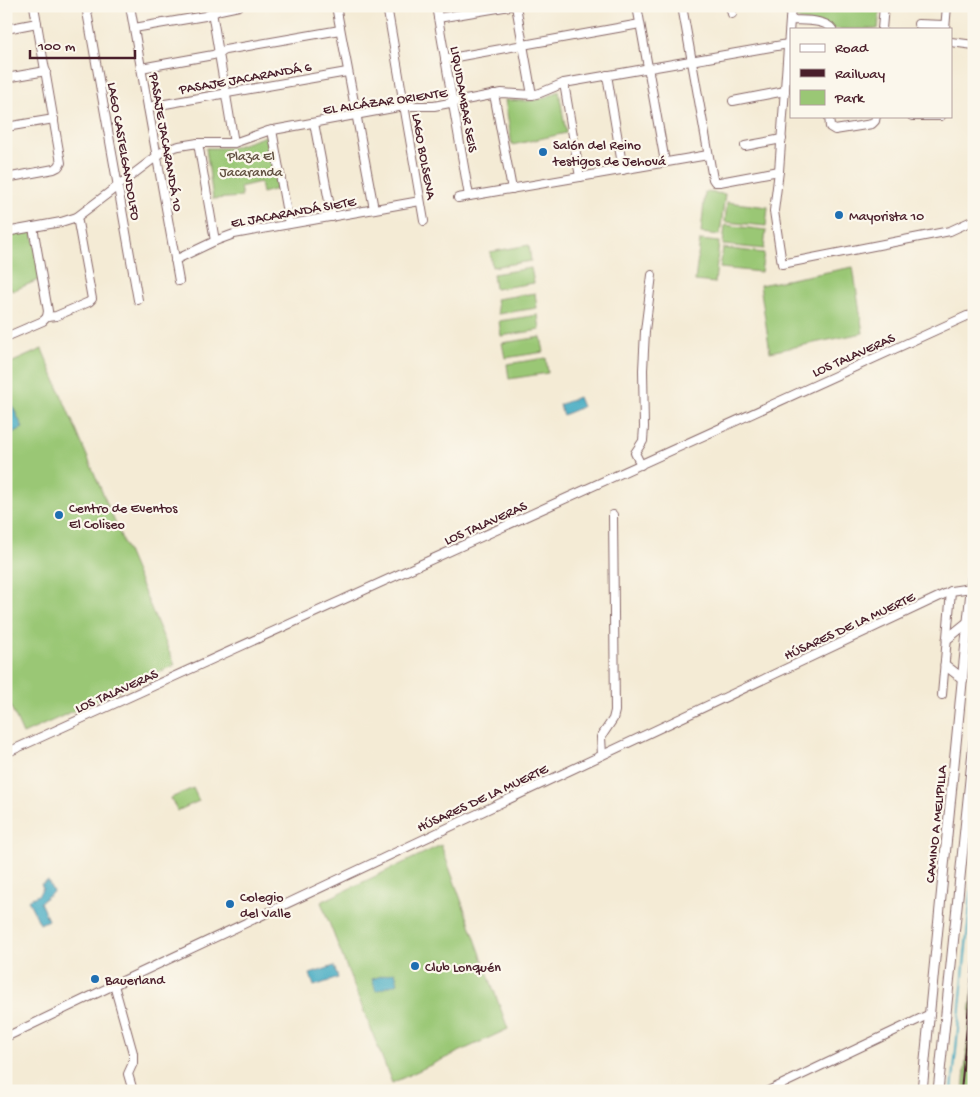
<svg xmlns="http://www.w3.org/2000/svg" width="980" height="1097" font-family="'Gochi Hand',sans-serif">
<style>
.green{fill:#9ac775;stroke:#727350}
.water{fill:#42aac2;stroke:#466476}
.lines{fill:none;stroke-linecap:round;stroke-linejoin:round}
.stream{stroke:#42aac2;stroke-width:2}
.minor-casing{stroke:#866666;stroke-width:10}
.major-casing{stroke:#866666;stroke-width:11}
.minor{stroke:#fff;stroke-width:8}
.major{stroke:#fff;stroke-width:9}
.rail{stroke:#4a1f2b;stroke-width:2}
.poi-dot{fill:#1f6fb2;stroke:#fbf7ec;stroke-width:2}
.labels{text-anchor:middle;stroke-width:4.5;stroke-linejoin:round;paint-order:stroke}
.street-label{font-size:14px;fill:#4a1f2b;stroke:#fbf7ec}
.poi-label{font-size:14px;fill:#4a1f2b;stroke:#fbf7ec;text-anchor:start}
.park-label{font-size:14px;fill:#625141;stroke:#fbf7ec}
</style>
<rect width="100%" height="100%" fill="#fbf7ec"/>
<filter id="ink" filterUnits="userSpaceOnUse"><feTurbulence type="fractalNoise" baseFrequency=".02" numOctaves="2"/><feDisplacementMap in="SourceGraphic" scale="10" xChannelSelector="R" yChannelSelector="G"/><feConvolveMatrix kernelMatrix="1 2 1 2 8 2 1 2 1" color-interpolation-filters="sRGB"/></filter>
<filter id="wash" filterUnits="userSpaceOnUse"><feTurbulence type="fractalNoise" baseFrequency=".0096" numOctaves="4" result="noise"/><feDisplacementMap in="SourceGraphic" scale="20" xChannelSelector="R" yChannelSelector="G"/><feGaussianBlur stdDeviation="1.12" result="paint"/><feColorMatrix in="noise" values="0 0 0 0 0 0 0 0 0 0 0 0 0 0 0 0 0 1.4 0 .05"/><feComposite in="paint" operator="in"/></filter>
<g filter="url(#wash)">
<rect width="100%" height="100%" fill="#f4ebd5"/>
<g class="green">
<path d="M795 6H880L878 29H834L793 18Z"/>
<path d="M559 91 566 133 512 145 505 100 528 101 545 98Z"/>
<path d="M269 135 277 189 262 193 260 182 240 187 242 197 213 199 206 148H231Z"/>
<path d="M705 192 725 194 720 235 701 233Z"/>
<path d="M727 202 768 207 766 226 725 222Z"/>
<path d="M725 225 766 230 764 249 723 245Z"/>
<path d="M32 229 41 279 12 291 6 278V234Z"/>
<path d="M700 240 719 242 715 283 695 281Z"/>
<path d="M529 245 531 261 492 267 490 252Z"/>
<path d="M723 248 764 253 761 272 720 268Z"/>
<path d="M853 267 863 333 770 352 760 285Z"/>
<path d="M531 268 534 283 495 289 493 274Z"/>
<path d="M535 293 537 308 498 314 496 299Z"/>
<path d="M538 315 540 330 501 336 499 321Z"/>
<path d="M541 337 544 352 505 358 502 343Z"/>
<path d="M42 349 175 665 23 734 6 696V365Z"/>
<path d="M546 358 548 373 509 379 507 364Z"/>
<path d="M193 788 199 801 177 811 171 798Z"/>
<path d="M441 845 508 1029 392 1083 321 902Z"/>
<path d="M974 976V1091H963Z"/>
</g>
<g class="water">
<path d="M578 397 582 407 563 415 559 405Z"/>
<path d="M12 405 23 428 8 435 6 431V407Z"/>
<path d="M48 881 53 892 40 902 48 920 40 924 28 900 38 895 43 888 41 884Z"/>
<path d="M334 966 338 978 314 986 310 974Z"/>
<path d="M395 972 398 983 376 991 372 979Z"/>
</g>
<g class="lines">
<path class="stream" d="M952 1091 974 863"/>
</g>
</g>
<g filter="url(#ink)">
<g class="lines">
<g class="minor-casing">
<g id="minor">
<path d="M86 6 138 300"/>
<path d="M130 6 179 281"/>
<path d="M211 6 234 143"/>
<path d="M336 6 374 209"/>
<path d="M387 6 424 221"/>
<path d="M436 6 469 196"/>
<path d="M516 6 532 95"/>
<path d="M637 6 665 162"/>
<path d="M682 6 713 179 715 182H720L779 171"/>
<path d="M730 6 732 14"/>
<path d="M791 6 779 171 774 211 782 264 950 231 974 220"/>
<path d="M438 18 510 6"/>
<path d="M790 20C802 21 825 19 832 29"/>
<path d="M918 24 945 25"/>
<path d="M134 28 205 16 220 10 239 6"/>
<path d="M6 29 37 23"/>
<path d="M882 29 884 6"/>
<path d="M945 29 947 6"/>
<path d="M951 42 974 45"/>
<path d="M445 59 640 24"/>
<path d="M141 68 213 55 225 50 340 30"/>
<path d="M607 75 623 170"/>
<path d="M6 78 46 71"/>
<path d="M564 83 580 177"/>
<path d="M494 94 512 189"/>
<path d="M733 101 785 91"/>
<path d="M148 107 347 72"/>
<path d="M829 116 830 127 835 130 872 124 875 121 876 116"/>
<path d="M912 116H941"/>
<path d="M314 123 332 217"/>
<path d="M6 127 54 119"/>
<path d="M272 130 289 224"/>
<path d="M198 143 215 241"/>
<path d="M745 146 782 139"/>
<path d="M6 178 54 169 58 167 61 163 34 6"/>
<path d="M458 198 708 155"/>
<path d="M33 227 48 311 47 317"/>
<path d="M6 232 61 222 77 217 157 156 165 150 179 146 198 143H234L268 131 404 106H434L502 93 532 95 540 93 564 83 788 44"/>
<path d="M175 260 215 241 234 234 420 201"/>
<path d="M6 337 43 321 47 317 56 316 89 302 92 299 77 217"/>
<path d="M641 465 635 453 643 441 644 427 643 370 645 331 652 275"/>
<path d="M942 695 951 591"/>
<path d="M6 753 967 316 974 315"/>
<path d="M602 755 601 737 613 719 615 711 613 515"/>
<path d="M114 985 133 1053V1063L128 1074 133 1091"/>
<path d="M6 1037 114 985 951 591 971 588"/>
<path d="M768 1091 930 1014"/>
</g>
</g>
<g class="major-casing">
<g id="major">
<path d="M947 639 968 622"/>
<path d="M945 665 963 679"/>
<path d="M922 1091 974 560"/>
<path d="M938 1091 974 741"/>
</g>
</g>
<use href="#minor" class="minor"/>
<use href="#major" class="major"/>
<path class="rail" d="M961 1091 974 951"/>
</g>
</g>
<g class="poi-dot">
<circle cx="543" cy="152" r="5"/>
<circle cx="839" cy="215" r="5"/>
<circle cx="59" cy="515" r="5"/>
<circle cx="230" cy="904" r="5"/>
<circle cx="415" cy="966" r="5"/>
<circle cx="95" cy="979" r="5"/>
</g>
<g class="labels">
<g class="street-label">
<text transform="translate(245 77) rotate(-10)" y="5">PASAJE JACARANDÁ 6</text>
<text transform="translate(465 99) rotate(80)" y="5">LIQUIDAMBAR SEIS</text>
<text transform="translate(385 100) rotate(-8)" y="5">EL ALCÁZAR ORIENTE</text>
<text transform="translate(167 142) rotate(80)" y="5">PASAJE JACARANDÁ 10</text>
<text transform="translate(125 151) rotate(80)" y="5">LAGO CASTELGANDOLFO</text>
<text transform="translate(425 156) rotate(80)" y="5">LAGO BOLSENA</text>
<text transform="translate(293 211) rotate(-10)" y="5">EL JACARANDÁ SIETE</text>
<text transform="translate(853 354) rotate(-24)" y="5">LOS TALAVERAS</text>
<text transform="translate(485 522) rotate(-24)" y="5">LOS TALAVERAS</text>
<text transform="translate(849 625) rotate(-25)" y="5">HÚSARES DE LA MUERTE</text>
<text transform="translate(116 690) rotate(-24)" y="5">LOS TALAVERAS</text>
<text transform="translate(482 797) rotate(-25)" y="5">HÚSARES DE LA MUERTE</text>
<text transform="translate(935 824) rotate(-84)" y="5">CAMINO A MELIPILLA</text>
</g>
<g class="poi-label">
<text x="553" y="149">Salón del Reino<tspan x="553" dy="16">testigos de Jehová</tspan></text>
<text x="849" y="220">Mayorista 10</text>
<text x="69" y="512">Centro de Eventos<tspan x="69" dy="16">El Coliseo</tspan></text>
<text x="240" y="901">Colegio<tspan x="240" dy="16">del Valle</tspan></text>
<text x="425" y="971">Club Lonquén</text>
<text x="105" y="984">Bauerland</text>
</g>
<g class="park-label">
<text x="251" y="160">Plaza El<tspan x="251" dy="16">Jacaranda</tspan></text>
</g>
</g>
<rect width="980" height="1097" fill="none" stroke="#fbf7ec" stroke-width="25"/>
<rect x="790" y="28" width="162" height="90" fill="#fbf7ec" stroke="#b4a19f"/>
<rect x="800" y="44" width="25" height="8" fill="#ffffff" stroke="#b4a19f"/>
<text x="835" y="52" font-size="15" fill="#4a1f2b">Road</text>
<rect x="800" y="69" width="25" height="8" fill="#4a1f2b" stroke="#b4a19f"/>
<text x="835" y="78" font-size="15" fill="#4a1f2b">Railway</text>
<rect x="800" y="90" width="25" height="15" fill="#9ac775" stroke="#b4a19f"/>
<text x="835" y="102" font-size="15" fill="#4a1f2b">Park</text>
<path d="M30 50v8h105v-8" fill="none" stroke="#4a1f2b" stroke-width="2.5"/>
<text x="38" y="50" font-size="15" fill="#4a1f2b" stroke="#fbf7ec" stroke-width="4" paint-order="stroke">100 m</text>
</svg>
